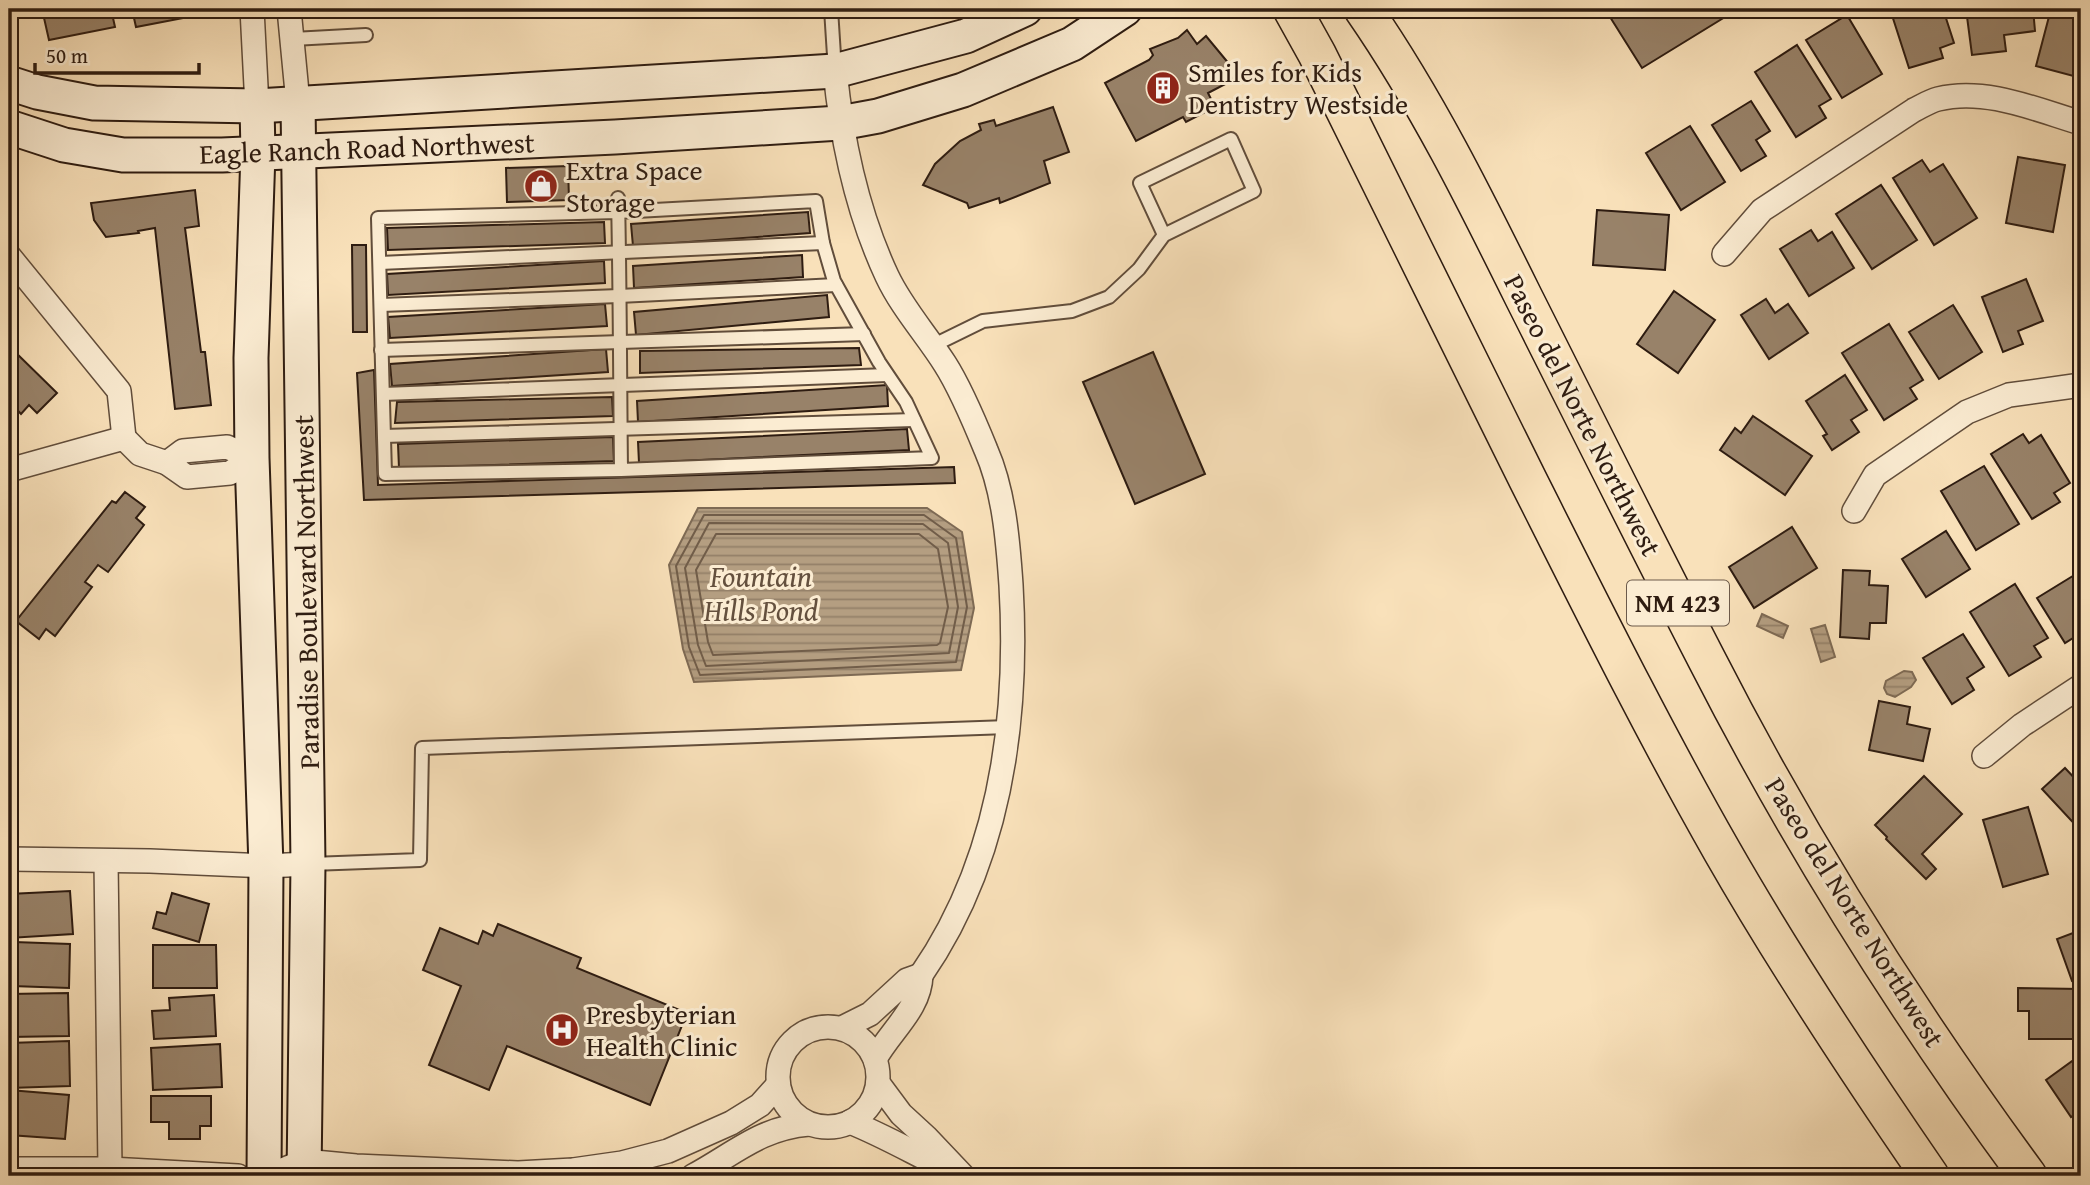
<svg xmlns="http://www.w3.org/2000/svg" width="2090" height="1185" font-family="'Gentium Book Plus',serif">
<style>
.water{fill:url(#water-rules);stroke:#7e6a54;stroke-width:2}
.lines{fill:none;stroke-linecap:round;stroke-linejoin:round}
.shore{stroke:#715d49;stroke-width:2}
.building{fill:#988269;stroke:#2e1c11;stroke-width:2}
.lane-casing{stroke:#614d3b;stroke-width:16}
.street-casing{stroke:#614d3b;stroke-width:26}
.secondary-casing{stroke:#2e1c11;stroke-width:37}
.primary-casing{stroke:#2e1c11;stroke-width:40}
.lane{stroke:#fbecd2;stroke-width:12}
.street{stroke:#fbecd2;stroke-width:23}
.secondary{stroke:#fbecd2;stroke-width:33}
.primary{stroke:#f9e1ba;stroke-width:37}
.labels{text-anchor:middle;stroke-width:6;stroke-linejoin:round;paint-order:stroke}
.shield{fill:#fbecd2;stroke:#6c5a4b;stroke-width:2}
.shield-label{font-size:26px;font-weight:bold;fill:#2e1c11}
.poi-label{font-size:28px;fill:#2e1c11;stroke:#fbecd2;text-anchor:start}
.street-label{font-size:28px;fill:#2e1c11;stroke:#fbecd2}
.water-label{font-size:30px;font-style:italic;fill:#64503e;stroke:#fbecd2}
</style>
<defs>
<pattern id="water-rules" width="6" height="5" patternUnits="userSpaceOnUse" patternTransform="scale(1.75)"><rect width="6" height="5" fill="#b49e81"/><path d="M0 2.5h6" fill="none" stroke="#938068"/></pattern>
</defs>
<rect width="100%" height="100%" fill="#f9e1ba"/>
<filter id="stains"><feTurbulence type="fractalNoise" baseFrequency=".00286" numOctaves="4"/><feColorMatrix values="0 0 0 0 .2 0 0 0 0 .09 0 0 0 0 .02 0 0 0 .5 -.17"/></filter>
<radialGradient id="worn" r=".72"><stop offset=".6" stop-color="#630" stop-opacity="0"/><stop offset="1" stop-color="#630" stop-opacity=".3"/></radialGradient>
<g class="water">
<path d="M698 508H927L962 532 974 608 961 670 694 682 683 649 669 565Z"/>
<path d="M1762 614 1788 626 1783 638 1757 626Z"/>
<path d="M1825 625 1835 657 1821 662 1811 629Z"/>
<path d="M1904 671 1912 672 1916 680 1911 687 1895 697 1887 694 1884 688 1886 681Z"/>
</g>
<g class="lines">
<g class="shore">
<path d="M704 515H924L956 538 967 607 956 662 700 675 689 647 676 566Z"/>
<path d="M709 523 923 524 948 543 958 607 949 653 706 666 698 645 685 568Z"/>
<path d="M716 534H919L938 549 948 607 940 643 937 645 713 655 708 642 696 570Z"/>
</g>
</g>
<g class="building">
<path d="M42 9H111L115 27 49 40Z"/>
<path d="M132 9H198L199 15 136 27Z"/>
<path d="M1605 9H1738L1642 68Z"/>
<path d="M1890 9H1943L1954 43 1940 48 1943 58 1909 68Z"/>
<path d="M1966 9H2033L2035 31 2004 35 2006 51 1972 55Z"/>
<path d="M2051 9 2081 15V78L2036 66Z"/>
<path d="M1847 15 1882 74 1842 98 1806 40Z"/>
<path d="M1187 30 1197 44 1206 36 1230 65 1226 67 1233 80 1208 93 1215 107 1186 122 1183 117 1136 141 1105 83 1149 60 1153 55 1150 49 1178 38Z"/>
<path d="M1797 45 1831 99 1819 106 1826 118 1796 137 1755 72Z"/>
<path d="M1751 101 1770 131 1756 140 1766 156 1741 171 1712 125Z"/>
<path d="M1053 107 1069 152 1044 161 1050 183 1000 203 999 198 969 208 967 203 923 185 935 164 960 141 981 130 979 124 994 120 996 126Z"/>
<path d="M1690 126 1725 182 1681 210 1646 153Z"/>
<path d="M2018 157 2065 165 2053 232 2006 223Z"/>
<path d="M1922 160 1930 172 1943 164 1977 218 1934 245 1893 178Z"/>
<path d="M568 166 569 200 507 202 506 168Z"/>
<path d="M1881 185 1917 240 1872 269 1836 214Z"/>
<path d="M195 190 199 226 185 228 201 352H205L211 405 175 409 155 228 138 231 139 233 106 237 94 220 91 203Z"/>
<path d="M1597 210 1669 215 1665 270 1593 265Z"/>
<path d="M808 212 810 233 633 246 631 224Z"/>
<path d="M604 222 605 243 388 250 387 228Z"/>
<path d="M1811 230 1818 241 1832 232 1854 268 1809 296 1780 249Z"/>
<path d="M352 245H366L367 332H353Z"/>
<path d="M802 255 803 277 634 288 633 266Z"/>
<path d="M604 261 605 283 388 295 387 274Z"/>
<path d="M2026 279 2043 321 2018 331 2023 344 2003 352 1982 297Z"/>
<path d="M1674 291 1715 320 1678 373 1637 344Z"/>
<path d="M827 295 829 317 636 335 634 312Z"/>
<path d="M1766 299 1775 313 1788 304 1808 333 1769 359 1741 315Z"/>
<path d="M605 304 607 326 390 338 388 317Z"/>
<path d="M1953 305 1982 352 1939 379 1909 332Z"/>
<path d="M1889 324 1923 380 1910 388 1917 399 1884 420 1842 353Z"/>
<path d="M9 346 57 393 37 413 29 405 21 414 9 401Z"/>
<path d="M859 348 861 365 640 373V351Z"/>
<path d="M606 349 608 372 392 386 390 364Z"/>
<path d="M1153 352 1205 474 1135 504 1083 382Z"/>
<path d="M374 370 378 485 954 467 955 483 364 500 357 373Z"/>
<path d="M1845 375 1867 410 1851 420 1859 432 1832 450 1823 436 1827 434 1806 401Z"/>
<path d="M887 385 888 406 638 422 637 401Z"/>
<path d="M612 397 613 416 395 423 397 402Z"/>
<path d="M1753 416 1812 456 1785 495 1720 450 1735 428 1741 433Z"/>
<path d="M907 429 909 450 639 463 638 442Z"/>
<path d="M2023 434 2029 443 2041 435 2070 483 2054 493 2060 502 2032 519 1991 454Z"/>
<path d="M613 437 614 461 399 468 398 444Z"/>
<path d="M1984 466 2019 524 1976 550 1941 491Z"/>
<path d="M125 492 145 507 136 518 144 525 108 572 98 565 85 582 92 587 55 636 46 629 39 639 16 621 112 501 116 503Z"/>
<path d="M1792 527 1817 568 1754 608 1729 567Z"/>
<path d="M1946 531 1970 569 1926 597 1902 559Z"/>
<path d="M1843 570 1870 571 1869 585 1888 586 1886 623H1870L1869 639 1840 637Z"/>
<path d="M2081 571V633L2065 643 2037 598Z"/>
<path d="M2015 584 2048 638 2034 646 2041 657 2009 676 1970 612Z"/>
<path d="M1963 634 1984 667 1967 678 1974 690 1952 704 1923 658Z"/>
<path d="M1879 701 1910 707 1907 724 1930 729 1923 761 1869 750Z"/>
<path d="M2065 768 2079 783 2081 781V831L2042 789Z"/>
<path d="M1924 776 1962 814 1922 854 1936 869 1926 879 1886 839 1887 837 1875 825Z"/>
<path d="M2028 807 2048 874 2003 887 1983 820Z"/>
<path d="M70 891 73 934 9 938V894Z"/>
<path d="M172 893 209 904 199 942 153 928 157 912 166 914Z"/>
<path d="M498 924 581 958 577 968 687 1013 650 1105 507 1046 489 1090 429 1065 461 986 423 970 440 928 478 944 483 931 493 936Z"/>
<path d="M2081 930V977L2072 981 2057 939Z"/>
<path d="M14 942 70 944 69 988 12 986Z"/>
<path d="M153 945H216L217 988H153Z"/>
<path d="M2018 988 2081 989V1039H2029V1011H2018Z"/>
<path d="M68 993 69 1036 9 1037V994Z"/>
<path d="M214 995 216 1036 154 1039 152 1011 170 1010 169 998Z"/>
<path d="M69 1041 70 1086 9 1088V1043Z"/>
<path d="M220 1044 222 1087 153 1090 151 1048Z"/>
<path d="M2075 1059 2081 1068V1110L2071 1117 2046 1080Z"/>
<path d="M9 1090 69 1095 65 1139 9 1135Z"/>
<path d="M151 1096H211V1126H200V1139H169V1122H151Z"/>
</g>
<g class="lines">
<g class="lane-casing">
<g id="lane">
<path d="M831 9 835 71"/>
<path d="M897 9 912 11 926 9"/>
<path d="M293 39 366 35"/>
<path d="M618 198C620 289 620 380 621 470L932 458 906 402 879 362 834 281 823 243 816 201 618 212 378 218 385 474 621 470"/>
<path d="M380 263 823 243"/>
<path d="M381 305 619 296 836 285"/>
<path d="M932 346 983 321 1072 311 1109 297 1139 269 1164 235 1254 191 1231 139 1140 183 1164 235"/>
<path d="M381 350 864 334"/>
<path d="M383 394 887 375"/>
<path d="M384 436 914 420"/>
<path d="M311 864 420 860 422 748 1008 727"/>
</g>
</g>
<g class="street-casing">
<g id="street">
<path d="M252 9 257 106"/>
<path d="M289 9 298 103"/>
<path d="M835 71C842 141 857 212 887 276 902 308 926 334 945 364 961 389 975 423 986 450 1004 491 1008 541 1011 585 1019 721 1000 861 921 975"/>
<path d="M1724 254 1762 210 1914 110C1922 106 1930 101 1938 99 1985 87 2037 110 2081 123"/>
<path d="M9 256 119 391 124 438"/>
<path d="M167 463 183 451 227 447 252 458"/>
<path d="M9 470 124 438 140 454 167 463 187 477 230 473 252 458"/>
<path d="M1854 511 1875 475 1967 412 2009 395 2081 385"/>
<path d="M1984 756 2022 725 2081 686"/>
<path d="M9 859 150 861 266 866 308 864"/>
<path d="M106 861 110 1169"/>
<circle cx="828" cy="1077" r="50"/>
<path d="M842 1028 870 1014 907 980 921 975C920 1009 891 1030 875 1059"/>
<path d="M878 1083 901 1114 926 1137 963 1176"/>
<path d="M850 1122C885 1136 917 1155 951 1171"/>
<path d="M9 1169H110L238 1176"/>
<path d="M268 1176 304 1161 356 1166 518 1173 573 1170 622 1163 668 1151 731 1123 760 1105 778 1085"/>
<path d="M693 1176C734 1154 760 1128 809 1124"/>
</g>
</g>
<g class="secondary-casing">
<g id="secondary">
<path d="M9 83 37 92 94 103 257 106 835 71 966 36 1025 9"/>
<path d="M298 103 308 864 304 1176"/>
<path d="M257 106 258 153 251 358 252 458 266 866 264 1176"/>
<path d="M9 127 64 145 123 155H222L615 137 840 123 878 116 963 90 1072 44 1125 9"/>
</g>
</g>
<g class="primary-casing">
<g id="primary">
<path d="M1292 9 1317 54C1387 196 1458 338 1528 480 1591 605 1653 730 1722 851 1786 963 1857 1070 1930 1176"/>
<path d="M1363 9C1426 100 1475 199 1524 298 1585 419 1645 540 1707 660 1799 840 1908 1013 2028 1176"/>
</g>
</g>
<use href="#lane" class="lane"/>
<use href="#street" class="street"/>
<use href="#secondary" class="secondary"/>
<use href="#primary" class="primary"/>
</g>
<defs>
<g id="building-disc" transform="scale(1.75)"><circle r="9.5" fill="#8f2418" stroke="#fbecd2"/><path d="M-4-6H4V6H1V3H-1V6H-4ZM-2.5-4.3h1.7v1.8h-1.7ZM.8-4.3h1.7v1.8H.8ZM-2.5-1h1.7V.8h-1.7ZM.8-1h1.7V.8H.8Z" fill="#fff"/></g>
<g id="shop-disc" transform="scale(1.75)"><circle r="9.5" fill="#8f2418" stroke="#fbecd2"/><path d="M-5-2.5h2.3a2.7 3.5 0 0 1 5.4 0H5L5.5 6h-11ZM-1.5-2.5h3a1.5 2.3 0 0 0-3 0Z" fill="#fff"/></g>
<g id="hospital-disc" transform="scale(1.75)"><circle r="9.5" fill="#8f2418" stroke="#fbecd2"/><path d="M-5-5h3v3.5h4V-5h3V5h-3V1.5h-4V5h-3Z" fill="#fff"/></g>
</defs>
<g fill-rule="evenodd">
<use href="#building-disc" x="1163" y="88"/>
<use href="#shop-disc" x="541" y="186"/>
<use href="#hospital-disc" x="562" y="1030"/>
</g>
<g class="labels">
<rect class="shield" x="1627" y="580.5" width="102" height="45" rx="5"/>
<g class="shield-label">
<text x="1678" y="612">NM 423</text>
</g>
<g class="poi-label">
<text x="1188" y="82">Smiles for Kids<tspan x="1188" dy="32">Dentistry Westside</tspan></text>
<text x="566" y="180">Extra Space<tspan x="566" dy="32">Storage</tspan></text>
<text x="586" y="1024">Presbyterian<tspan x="586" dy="32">Health Clinic</tspan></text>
</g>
<g class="street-label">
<text transform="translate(367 148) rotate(-2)" y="10">Eagle Ranch Road Northwest</text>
<text transform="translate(1583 415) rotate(63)" y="10">Paseo del Norte Northwest</text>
<text transform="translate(306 592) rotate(-91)" y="10">Paradise Boulevard Northwest</text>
<text transform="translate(1855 912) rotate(58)" y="10">Paseo del Norte Northwest</text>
</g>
<g class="water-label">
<text x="761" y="587">Fountain<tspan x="761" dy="34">Hills Pond</tspan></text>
</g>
</g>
<rect width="2090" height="1185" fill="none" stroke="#f9e1ba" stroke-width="35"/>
<rect x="10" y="10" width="2069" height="1164" fill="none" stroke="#2e1c11" stroke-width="3.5"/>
<rect x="18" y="18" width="2055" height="1150" fill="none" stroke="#2e1c11" stroke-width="2"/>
<path d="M35 63v10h164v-10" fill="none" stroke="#2e1c11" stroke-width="3.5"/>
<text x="46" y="63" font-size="21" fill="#2e1c11" stroke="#fbecd2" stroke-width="5" paint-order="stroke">50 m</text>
<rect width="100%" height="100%" filter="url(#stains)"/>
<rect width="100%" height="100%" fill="url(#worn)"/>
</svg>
